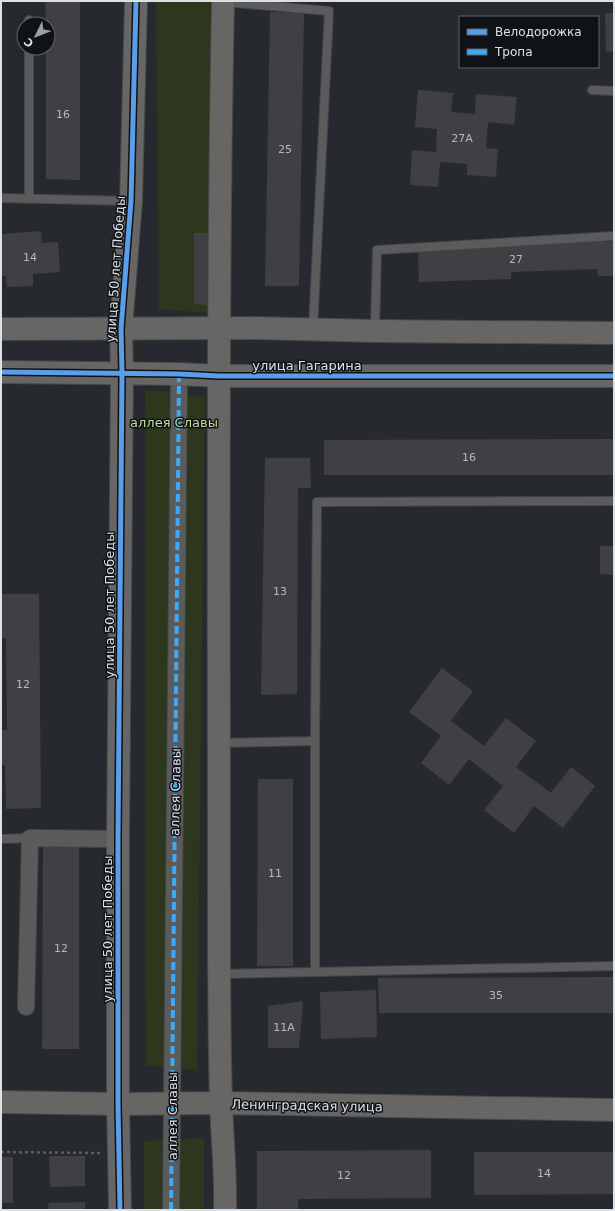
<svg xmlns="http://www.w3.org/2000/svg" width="615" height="1211" font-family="'DejaVu Sans',sans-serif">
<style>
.green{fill:#2c371d}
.building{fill:#404044}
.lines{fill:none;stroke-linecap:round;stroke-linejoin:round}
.lane-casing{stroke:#44474b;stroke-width:10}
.street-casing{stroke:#44474b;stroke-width:18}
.secondary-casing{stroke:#44474b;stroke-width:24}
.path{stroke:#5c5c5e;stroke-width:2.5;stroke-dasharray:3 3;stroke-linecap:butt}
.lane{stroke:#5c5b5b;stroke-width:8}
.street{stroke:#5c5b5b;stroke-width:16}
.secondary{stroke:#676665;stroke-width:22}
.quiet{stroke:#3fa9f5;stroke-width:4;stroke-dasharray:8 4;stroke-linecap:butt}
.cycleway-casing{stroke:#0f1216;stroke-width:8}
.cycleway{stroke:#5a9eea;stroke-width:5}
.labels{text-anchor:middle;stroke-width:3;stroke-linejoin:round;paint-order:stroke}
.number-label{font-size:11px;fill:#b5b9be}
.street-label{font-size:13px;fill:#dce1e7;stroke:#0f1216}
.park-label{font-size:13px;fill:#bfdc97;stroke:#0f1216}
</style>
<rect width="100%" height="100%" fill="#262a2e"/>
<g class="green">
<path d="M156 1H212L207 313 159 309Z"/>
<path d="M145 390 205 396 197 1070 146 1065Z"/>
<path d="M204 1138V1210H144V1141Z"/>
</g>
<g class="building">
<path d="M45 1H80V180L46 179V48H48V24H46Z"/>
<path d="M270 12 304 13 299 286H265Z"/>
<path d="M605 13H614V51L606 52Z"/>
<path d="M418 90 453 93 451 112 475 114 476 94 517 97 514 125 488 122 486 148 498 149 496 177 467 175V164L440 162 438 187 410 185 412 150 436 152 437 129 415 127Z"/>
<path d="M41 231 42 243 58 242 60 272 33 274V286L7 287 6 276H1V234Z"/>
<path d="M194 233H211L210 305 194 304Z"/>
<path d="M603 236 604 242 614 241V276H598L597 269 511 272V279L419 282 418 250 509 247V239Z"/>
<path d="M614 439V475H324V440Z"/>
<path d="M265 458H310L311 488H298L297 694 261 695Z"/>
<path d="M600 546H614V575L600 574Z"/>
<path d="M1 594H39L41 808 6 809 5 765H1V730H7L6 638H1Z"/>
<path d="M442 668 473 691 451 721 484 746 506 718 536 741 516 767 551 793 571 767 595 786 563 828 534 806 514 833 484 810 503 786 469 759 449 785 421 763 441 736 409 712Z"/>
<path d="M258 779H293V966H257Z"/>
<path d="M43 846H79V1049H42Z"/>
<path d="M614 977V1013H379L378 978Z"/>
<path d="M376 990 377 1037 321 1039 320 992Z"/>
<path d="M303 1001 299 1048H268V1006Z"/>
<path d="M431 1150V1198L298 1199V1210H257V1151Z"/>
<path d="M474 1152H614V1194L474 1195Z"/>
<path d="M49 1156H85V1186L50 1187Z"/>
<rect x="1" y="1157" width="12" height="46"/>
<path d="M85 1202V1210H49L48 1203Z"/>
</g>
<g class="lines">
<g class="lane-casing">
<g id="lane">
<path d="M225 2 329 11 313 328"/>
<path d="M29 20V24"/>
<path d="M29 48V199"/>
<path d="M592 90 614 91"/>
<path d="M1 198 131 201"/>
<path d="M375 330 377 250 614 236"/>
<path d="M315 741V972"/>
<path d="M220 743 315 741 317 502 614 501"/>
<path d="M1 839 30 838"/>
<path d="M221 974 614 966"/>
</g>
</g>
<g class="street-casing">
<g id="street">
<path d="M26 1007 30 838 118 839"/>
<path d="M171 1210 179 374"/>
</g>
</g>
<g class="secondary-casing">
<g id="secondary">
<path d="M223 1C217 301 219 601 219 900 219 967 219 1034 221 1101 222 1137 226 1173 225 1210"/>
<path d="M1 329 255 328 375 331 614 333"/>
<path d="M1 372 179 374 219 376H614"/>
<path d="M1 1102 118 1104 221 1103 614 1110"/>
<path d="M120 1210 118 1104V839L122 373 121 329 131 201 136 1"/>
</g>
</g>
<path class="path" d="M1 1152 100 1153"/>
<use href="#lane" class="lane"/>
<use href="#street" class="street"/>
<use href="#secondary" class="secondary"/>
<path class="quiet" d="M171 1210 179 374"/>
<g class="cycleway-casing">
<g id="cycleway">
<path d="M1 372 179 374 219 376H614"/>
<path d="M120 1210 118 1104V839L122 373 121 329 131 201 136 1"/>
</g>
</g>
<use href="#cycleway" class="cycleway"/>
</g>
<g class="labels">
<g class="number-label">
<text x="63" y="118">16</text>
<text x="462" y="142">27А</text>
<text x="285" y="153">25</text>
<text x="30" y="261">14</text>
<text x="516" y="263">27</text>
<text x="469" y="461">16</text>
<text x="280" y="595">13</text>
<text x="23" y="688">12</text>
<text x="275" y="877">11</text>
<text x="61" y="952">12</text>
<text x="496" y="999">35</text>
<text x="284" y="1031">11А</text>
<text x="544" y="1177">14</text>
<text x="344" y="1179">12</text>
</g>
<g class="street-label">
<text transform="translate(115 269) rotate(-86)" y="5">улица 50 лет Победы</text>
<text x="307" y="370">улица Гагарина</text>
<text transform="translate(109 605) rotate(-90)" y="5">улица 50 лет Победы</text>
<text transform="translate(175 792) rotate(-89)" y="5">аллея Славы</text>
<text transform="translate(107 929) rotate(-90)" y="5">улица 50 лет Победы</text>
<text transform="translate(307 1105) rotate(1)" y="5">Ленинградская улица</text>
<text transform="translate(172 1116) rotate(-90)" y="5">аллея Славы</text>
</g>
<g class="park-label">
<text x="174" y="427">аллея Славы</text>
</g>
</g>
<rect width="615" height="1211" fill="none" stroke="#dce1e7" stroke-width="4"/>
<rect x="459" y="16" width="140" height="52" fill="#0f1216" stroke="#61656a"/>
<rect x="467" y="29" width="20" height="6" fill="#5a9eea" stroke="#61656a"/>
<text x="495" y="36" font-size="12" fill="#dce1e7">Велодорожка</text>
<rect x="467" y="49" width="20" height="6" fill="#3fa9f5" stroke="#61656a"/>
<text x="495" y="56" font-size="12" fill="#dce1e7">Тропа</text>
<g transform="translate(36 36) rotate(227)"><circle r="19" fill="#0f1216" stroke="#61656a"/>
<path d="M0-3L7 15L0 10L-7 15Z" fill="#9ca1a6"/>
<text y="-6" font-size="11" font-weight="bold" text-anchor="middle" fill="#dce1e7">С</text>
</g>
</svg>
